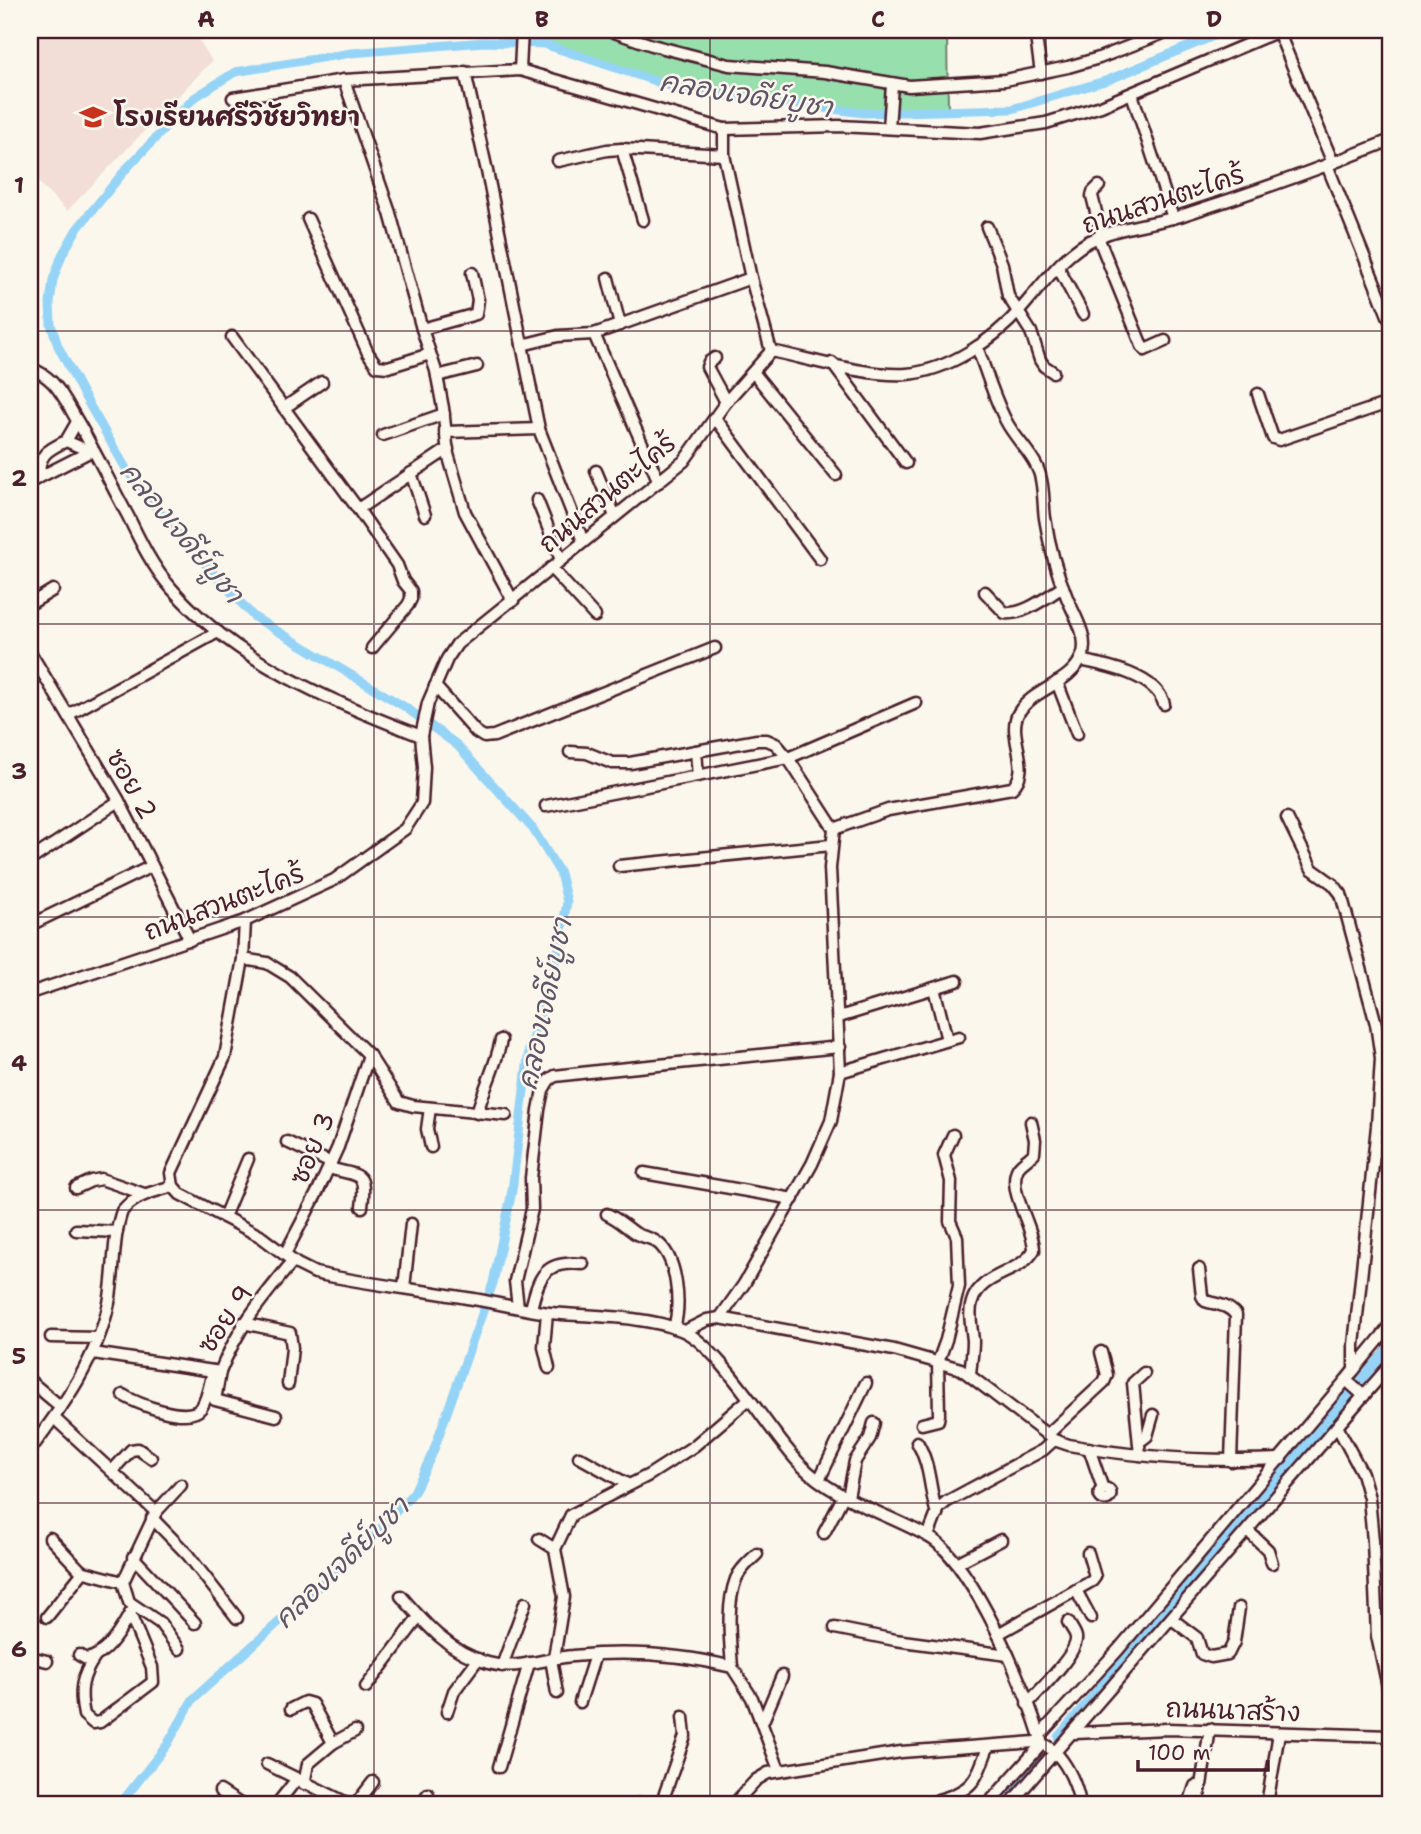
<svg xmlns="http://www.w3.org/2000/svg" width="1421" height="1834" font-family="'Shantell Sans','Playpen Sans Thai',sans-serif">
<style>
.built{fill:#f2ded6}
.green{fill:#97dfad;stroke:#707f6c;stroke-width:2}
.lines{fill:none;stroke-linecap:round;stroke-linejoin:round}
.canal{stroke:#95d4f7;stroke-width:9}
.street-casing{stroke:#4a1f2b;stroke-width:15}
.street{stroke:#fbf7ec;stroke-width:10}
.grid{fill:none;stroke:#4a1f2b;stroke-width:2;stroke-opacity:0.55}
.labels{text-anchor:middle;stroke-width:5;stroke-linejoin:round;paint-order:stroke}
.poi-label{font-size:26px;font-weight:bold;fill:#4a1f2b;stroke:#fbf7ec;text-anchor:start}
.street-label{font-size:26px;fill:#4a1f2b;stroke:#fbf7ec}
.water-label{font-size:28px;font-style:italic;fill:#605568;stroke:#fbf7ec}
.neatline{fill:none;stroke:#4a1f2b;stroke-width:2.5}
.grid-label{font-size:23px;text-anchor:middle;font-weight:bold;fill:#4a1f2b}
</style>
<rect width="100%" height="100%" fill="#fbf7ec"/>
<filter id="ink" filterUnits="userSpaceOnUse"><feTurbulence type="fractalNoise" baseFrequency=".0143" numOctaves="2"/><feDisplacementMap in="SourceGraphic" scale="14" xChannelSelector="R" yChannelSelector="G"/><feConvolveMatrix kernelMatrix="1 2 1 2 8 2 1 2 1" color-interpolation-filters="sRGB"/></filter>
<g filter="url(#ink)">
<path class="built" d="M30 30H193L212 61 67 211 30 174Z"/>
<path class="green" d="M524 30H793V35L832 36V30H947L948 111 864 113 682 90 544 44 522 43Z"/>
<g class="lines">
<g class="canal">
<path d="M1058 1737 1391 1345"/>
<path d="M120 1804 167 1745 193 1699 367 1543 414 1492 433 1452 493 1283 512 1191 529 1049 557 958 567 902 560 873 533 829 457 745 405 707 254 617 181 538 128 472 82 392 58 346 51 324 50 303 53 280 62 255 77 229 127 168 194 98 235 72 351 53 484 42 544 44 682 90 864 113 1012 109 1108 80 1228 30"/>
<path d="M1001 1804 1043 1755"/>
</g>
<g class="street-casing">
<g id="street">
<path d="M608 30 652 45 729 65 825 72 909 86 1005 80 1068 67 1099 58 1171 30"/>
<path d="M1035 30 1041 73"/>
<path d="M1278 31 1333 163"/>
<path d="M520 70 522 30"/>
<path d="M465 72 487 171 539 429"/>
<path d="M344 80 390 213 422 329 436 371 443 408 448 454 465 512 513 601"/>
<path d="M1132 94 1173 218"/>
<path d="M233 98 344 80 520 70 724 129V155L751 278 771 351"/>
<path d="M889 128 892 85"/>
<path d="M724 129 839 126 980 133 1046 123 1101 106 1281 30"/>
<path d="M622 149 643 220"/>
<path d="M558 161 607 150 622 149 724 155"/>
<path d="M1327 165 1391 323"/>
<path d="M1099 186 1093 192 1092 196 1102 236"/>
<path d="M308 219 368 353 377 366 388 367 430 354"/>
<path d="M987 227 1002 264 1008 296 1031 332 1040 360 1044 366 1053 372"/>
<path d="M1098 237 1142 346 1145 350 1165 341"/>
<path d="M1058 267 1083 314"/>
<path d="M608 278 620 325"/>
<path d="M422 329 476 314 478 300 472 273"/>
<path d="M594 334 659 482"/>
<path d="M232 337 358 509 448 449"/>
<path d="M522 345 558 336 594 334 751 278"/>
<path d="M715 358 709 362 707 367 726 402"/>
<path d="M832 363 906 463"/>
<path d="M30 368C38 371 46 376 52 382 63 393 70 409 78 422 96 453 111 485 128 516 140 541 153 568 172 589 236 662 332 702 421 736"/>
<path d="M753 372 836 475"/>
<path d="M437 376 477 366"/>
<path d="M1258 394 1273 438 1279 440 1391 402"/>
<path d="M284 408 322 382"/>
<path d="M716 419 820 559"/>
<path d="M445 432 539 429 583 541"/>
<path d="M383 435 444 414"/>
<path d="M66 441 77 422"/>
<path d="M596 471 615 516"/>
<path d="M411 473 425 515"/>
<path d="M39 477C38 455 47 450 66 441L89 451"/>
<path d="M30 482 93 450"/>
<path d="M537 500 561 560"/>
<path d="M358 509 397 565 403 581 411 591V599L408 605 372 648"/>
<path d="M551 568 595 616"/>
<path d="M30 569V579"/>
<path d="M985 592 1005 613C1025 615 1046 597 1063 587"/>
<path d="M30 604 53 590"/>
<path d="M30 652 117 797 190 940"/>
<path d="M1080 660C1105 665 1156 675 1164 704"/>
<path d="M1057 682 1077 734"/>
<path d="M435 686 476 732 484 737 494 736 715 648"/>
<path d="M68 715 218 632"/>
<path d="M696 751 698 776"/>
<path d="M570 752 587 753 612 763H630L757 740H767L776 744 788 758 834 829 830 868 840 1072 831 1121 812 1164 744 1284 720 1318"/>
<path d="M546 806 788 758 916 703"/>
<path d="M834 829 888 810 1012 788C1034 768 1005 735 1019 712 1034 688 1071 684 1082 656 1090 637 1072 612 1066 595 1056 571 1049 544 1045 518 1043 504 1044 489 1040 475 1035 456 1015 439 1006 421 994 398 986 371 977 347"/>
<path d="M30 860 119 801"/>
<path d="M619 866 831 845"/>
<path d="M245 921 243 959 225 1057 171 1173 173 1186 180 1194 260 1236 297 1264 315 1273C365 1284 416 1289 467 1298 494 1302 522 1310 550 1313 592 1317 641 1315 681 1330 718 1344 770 1433 800 1464 834 1500 887 1513 929 1537 972 1561 1029 1695 1042 1744L988 1804"/>
<path d="M30 925 152 866"/>
<path d="M243 959 267 963 290 977 369 1055 399 1102 413 1106 506 1115"/>
<path d="M934 988 947 1040"/>
<path d="M30 993 245 921 334 880 405 829 422 803 424 767 421 736 428 703 447 659 457 644 684 461 726 402 771 351C810 359 868 377 907 374 950 370 993 340 1021 309 1044 283 1065 251 1098 237 1124 226 1153 224 1180 216 1252 193 1322 168 1391 140"/>
<path d="M839 1017 957 981"/>
<path d="M840 1072 959 1037"/>
<path d="M430 1108 427 1129 431 1147"/>
<path d="M477 1113C484 1088 496 1066 501 1040"/>
<path d="M287 1142 331 1163"/>
<path d="M329 1168C358 1177 367 1169 362 1207"/>
<path d="M644 1173 793 1199"/>
<path d="M76 1188 91 1181 101 1179 144 1194"/>
<path d="M607 1214C618 1219 625 1226 635 1233 641 1237 649 1237 655 1241 678 1255 681 1305 674 1328"/>
<path d="M224 1217 248 1159"/>
<path d="M76 1230 117 1232"/>
<path d="M285 1254 318 1191 338 1147 369 1055"/>
<path d="M1199 1269 1202 1296 1205 1301C1218 1305 1227 1304 1236 1315L1231 1461"/>
<path d="M404 1288 411 1224"/>
<path d="M518 1307 515 1281 532 1209 531 1178 539 1110 543 1090 549 1080 555 1076 598 1071 840 1047"/>
<path d="M531 1309C539 1275 545 1260 583 1264"/>
<path d="M547 1313 544 1347 549 1368"/>
<path d="M243 1323 290 1333 292 1348 288 1384"/>
<path d="M685 1331 707 1320 720 1318 894 1350 961 1369 1054 1440 1069 1445C1139 1458 1210 1462 1281 1459"/>
<path d="M51 1337 98 1338"/>
<path d="M93 1353 220 1372C239 1325 262 1299 293 1261"/>
<path d="M1354 1370 1391 1325"/>
<path d="M220 1372 215 1400 276 1416"/>
<path d="M970 1374C971 1363 973 1352 973 1341 972 1328 968 1313 972 1302 981 1272 1020 1275 1034 1250 1034 1227 1006 1189 1018 1168 1022 1162 1029 1159 1034 1153L1035 1140 1031 1122"/>
<path d="M1346 1380 1364 1396"/>
<path d="M30 1381 61 1407"/>
<path d="M123 1395C137 1404 188 1424 201 1408 208 1398 210 1382 213 1371"/>
<path d="M54 1418 156 1512"/>
<path d="M922 1424 938 1420 939 1415 938 1362 946 1340 959 1286 957 1237 950 1221 951 1181 944 1155 953 1135"/>
<path d="M1338 1428 1362 1473 1369 1498 1373 1541 1377 1636 1391 1701"/>
<path d="M1047 1435 1104 1382 1107 1375 1101 1352"/>
<path d="M917 1442C931 1465 929 1489 937 1514"/>
<path d="M1139 1442 1147 1436 1153 1415"/>
<path d="M1089 1448 1103 1489"/>
<path d="M30 1450C64 1405 97 1359 109 1303 115 1273 112 1239 122 1211 135 1195 153 1192 173 1186"/>
<path d="M1140 1455 1133 1383 1144 1373"/>
<path d="M579 1457 629 1485"/>
<path d="M112 1471 131 1450 138 1449 151 1458"/>
<path d="M819 1480 866 1383"/>
<circle cx="1105" cy="1494" r="5.5"/>
<path d="M848 1497 855 1461 870 1438 874 1423"/>
<path d="M152 1518 188 1555 237 1618"/>
<path d="M1248 1531 1268 1550 1272 1563"/>
<path d="M824 1533 844 1495"/>
<path d="M928 1536 939 1508 946 1502 1043 1450 1054 1440"/>
<path d="M50 1538 81 1571 123 1582"/>
<path d="M539 1539 555 1549"/>
<path d="M133 1557 195 1623"/>
<path d="M957 1563 1001 1540"/>
<path d="M1076 1590 1091 1618"/>
<path d="M401 1596C426 1625 449 1652 488 1663 516 1671 545 1658 573 1656 625 1651 681 1654 732 1667L752 1698 779 1770"/>
<path d="M47 1617 83 1572"/>
<path d="M1172 1619 1197 1638 1202 1654 1211 1657 1228 1654 1234 1642 1239 1608"/>
<path d="M835 1628 895 1640 1008 1655"/>
<path d="M998 1634 1092 1581 1095 1577 1088 1553"/>
<path d="M179 1649 160 1623 129 1602 123 1582 156 1512 181 1485"/>
<path d="M79 1655 86 1659C107 1656 121 1629 131 1612"/>
<path d="M30 1657 47 1661"/>
<path d="M95 1657C81 1677 79 1691 84 1715L93 1723 100 1722 153 1682 152 1667 130 1614"/>
<path d="M554 1658 564 1597 555 1549 571 1515 649 1475 694 1446 749 1399"/>
<path d="M551 1659 557 1693"/>
<path d="M502 1666 525 1603"/>
<path d="M732 1667C730 1640 726 1605 736 1579 740 1569 749 1562 757 1554"/>
<path d="M366 1687 419 1617"/>
<path d="M580 1702 595 1655"/>
<path d="M1027 1704C1038 1692 1079 1652 1076 1637 1075 1632 1070 1626 1068 1622"/>
<path d="M291 1709 305 1702 312 1704 333 1743 308 1764 304 1784"/>
<path d="M447 1712 454 1691 478 1659"/>
<path d="M763 1721 782 1676"/>
<path d="M1075 1733 1168 1729 1391 1736"/>
<path d="M1040 1735 1118 1650 1346 1380 1354 1370V1345L1377 1126 1381 1058 1376 1024 1341 894 1333 884 1312 869 1287 818"/>
<path d="M333 1743 355 1731"/>
<path d="M267 1764 349 1804"/>
<path d="M499 1767 529 1663"/>
<path d="M220 1791 240 1804"/>
<path d="M938 1800C974 1790 976 1780 988 1747"/>
<path d="M277 1804 296 1780"/>
<path d="M356 1804 373 1782"/>
<path d="M421 1804 428 1794"/>
<path d="M638 1804H646"/>
<path d="M664 1804V1796L685 1736 683 1717"/>
<path d="M734 1804 756 1780 768 1773 901 1752 1035 1742C1061 1746 1076 1781 1080 1804"/>
<path d="M1010 1804 1391 1364"/>
<path d="M1189 1804 1195 1786"/>
<path d="M1198 1804 1210 1729"/>
<path d="M1267 1804 1279 1733"/>
</g>
</g>
<use href="#street" class="street"/>
</g>
</g>
<path class="grid" d="M374 30V1804M710 30V1804M1046 30V1804M30 331H1391M30 624H1391M30 917H1391M30 1210H1391M30 1503H1391"/>
<defs>
<g id="school-bare" transform="scale(2.1)"><path d="M0-5L7-2L0 1L-7-2ZM-4 1L0 2.5L4 1V4Q0 6-4 4Z" fill="#c8321e" stroke="#fbf7ec" stroke-width="2.5" paint-order="stroke"/></g>
</defs>
<g fill-rule="evenodd">
<use href="#school-bare" x="93" y="117"/>
</g>
<g class="labels">
<g class="poi-label">
<text x="114" y="126">โรงเรียนศรีวิชัยวิทยา</text>
</g>
<g class="street-label">
<text transform="translate(1163 199) rotate(-18)" y="9">ถนนสวนตะไคร้</text>
<text transform="translate(607 493) rotate(-40)" y="9">ถนนสวนตะไคร้</text>
<text transform="translate(132 784) rotate(61)" y="9">ซอย 2</text>
<text transform="translate(224 902) rotate(-21)" y="9">ถนนสวนตะไคร้</text>
<text transform="translate(312 1148) rotate(-67)" y="9">ซอย 3</text>
<text transform="translate(225 1319) rotate(-56)" y="9">ซอย 9</text>
<text transform="translate(1233 1710) rotate(2)" y="9">ถนนนาสร้าง</text>
</g>
<g class="water-label">
<text transform="translate(746 94) rotate(9)" y="10">คลองเจดีย์บูชา</text>
<text transform="translate(182 532) rotate(50)" y="10">คลองเจดีย์บูชา</text>
<text transform="translate(544 1004) rotate(-78)" y="10">คลองเจดีย์บูชา</text>
<text transform="translate(341 1562) rotate(-44)" y="10">คลองเจดีย์บูชา</text>
</g>
</g>
<rect width="1421" height="1834" fill="none" stroke="#fbf7ec" stroke-width="77"/>
<path d="M1138 1760v10h130v-10" fill="none" stroke="#4a1f2b" stroke-width="3.5"/>
<text x="1148" y="1760" font-size="21" fill="#4a1f2b" stroke="#fbf7ec" stroke-width="5" paint-order="stroke">100 m</text>
<rect x="38" y="38" width="1344" height="1758" class="neatline"/>
<g class="grid-label">
<text x="206" y="27">A</text>
<text x="542" y="27">B</text>
<text x="878" y="27">C</text>
<text x="1214" y="27">D</text>
<text x="19" y="193">1</text>
<text x="19" y="486">2</text>
<text x="19" y="779">3</text>
<text x="19" y="1071">4</text>
<text x="19" y="1364">5</text>
<text x="19" y="1657">6</text>
</g>
</svg>
